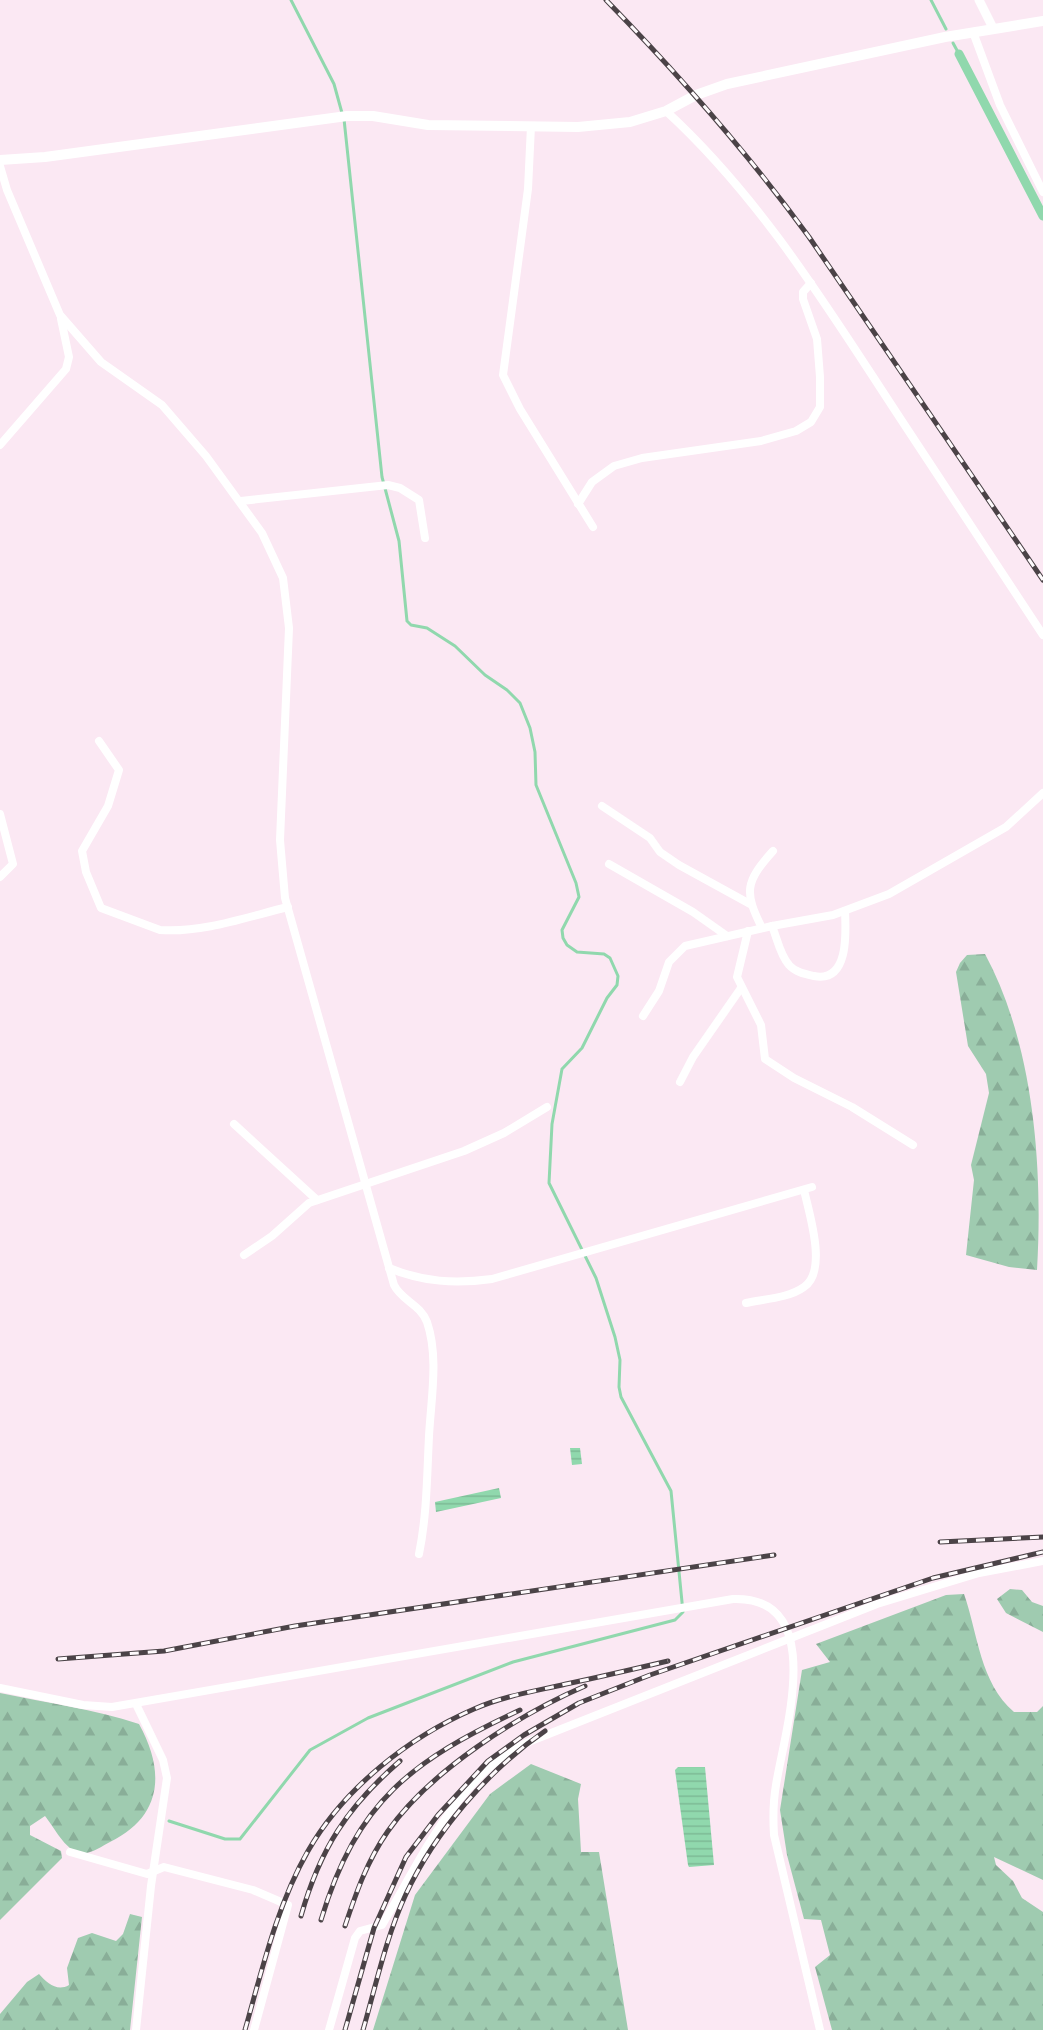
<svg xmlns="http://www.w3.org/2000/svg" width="1043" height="2030" font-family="'DejaVu Sans',sans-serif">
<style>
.forest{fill:url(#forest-firs)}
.water{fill:url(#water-rules)}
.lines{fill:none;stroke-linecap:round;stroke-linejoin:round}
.stream{stroke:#90d8ad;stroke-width:3}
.canal{stroke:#90d8ad;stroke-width:9}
.minor{stroke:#fff;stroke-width:8}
.tertiary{stroke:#fff;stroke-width:9}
.secondary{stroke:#fff;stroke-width:10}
.rail-casing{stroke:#4b4347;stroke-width:5}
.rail{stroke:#fefafc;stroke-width:3;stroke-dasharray:9;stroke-linecap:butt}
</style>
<defs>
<pattern id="forest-firs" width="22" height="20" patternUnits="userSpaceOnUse" patternTransform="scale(1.5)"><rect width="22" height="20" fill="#9fcbb0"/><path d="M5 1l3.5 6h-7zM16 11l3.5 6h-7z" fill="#89ae98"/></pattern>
<pattern id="water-rules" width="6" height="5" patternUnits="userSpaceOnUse" patternTransform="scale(1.5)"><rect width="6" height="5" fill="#90d8ad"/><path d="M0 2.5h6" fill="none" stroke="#7dba95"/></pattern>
</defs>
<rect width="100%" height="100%" fill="#fbe8f3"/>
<g class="forest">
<path d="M985 954C1034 1045 1043 1167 1037 1270L1009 1267 966 1255 974 1180 971 1165 989 1093 986 1074 968 1046 956 972 960 963 967 955Z"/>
<path d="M1010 1589 1022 1590 1032 1602 1043 1606V1632L1006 1613 997 1599Z"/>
<path d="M964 1594C978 1634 980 1683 1014 1712H1037L1043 1706V1880L994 1857 996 1865 1013 1881 1022 1898 1043 1912V2030H832L815 1967 830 1955 821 1920 804 1919 787 1855 780 1810 802 1670 830 1662 816 1644 946 1595Z"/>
<path d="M0 1693C47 1703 94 1709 139 1724 165 1771 163 1816 110 1842 102 1846 90 1855 80 1853 65 1850 54 1827 45 1816L30 1826V1835L61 1851 62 1858 0 1920Z"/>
<path d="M531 1764 581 1784 578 1799 581 1852H599L628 2030H373L415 1895 490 1794Z"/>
<path d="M130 1914 142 1917 130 2030H0V2014L27 1982 39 1974C47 1983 57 1992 69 1985L67 1968 78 1938 92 1933 116 1941 123 1934Z"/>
</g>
<g class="water">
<path d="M570 1448H580L582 1464 572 1465Z"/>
<path d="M499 1488 501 1498 436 1512 435 1502Z"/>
<path d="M678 1767H705L714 1865 689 1867 688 1865 675 1770Z"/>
</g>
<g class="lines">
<g class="stream">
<path d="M291 0 334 84 342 113"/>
<path d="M931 0 946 29"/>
<path d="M953 43 959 54"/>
<path d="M169 1821 225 1839H240L310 1750 368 1718 513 1662 675 1620 683 1612 671 1491 621 1397 619 1387 620 1360 615 1337 596 1278 549 1183 552 1124 562 1069 582 1048 607 998 617 985 618 976 610 958 604 954 577 952 567 945 563 938 562 930 579 897 576 883 536 785 535 752 530 728 520 703 507 690 485 675 455 646 427 628 411 625 407 621 399 541 382 477 344 119"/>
</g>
<path class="canal" d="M959 54 1043 216"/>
<g class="minor">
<path d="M973 32 1000 105 1043 192"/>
<path d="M666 111C762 199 829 310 900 418 947 490 995 562 1043 635"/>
<path d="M531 126 528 189 503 375 520 409 593 527"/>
<path d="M0 166 7 190 60 315 101 362 162 405 206 456 262 533 283 578 289 628 280 840 285 898 394 1285C402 1301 420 1304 427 1322 439 1357 431 1399 429 1436 427 1475 427 1515 419 1554"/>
<path d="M0 445 66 369 69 357 61 319"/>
<path d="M241 501 388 485 400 488 419 500 425 538"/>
<path d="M578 504 592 482 614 466 642 458 761 441 796 431 811 422 820 407V377L817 339 803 299V292L811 283"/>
<path d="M99 741 119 770 108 806 82 851 86 872 101 908 160 930C203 933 247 917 288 907"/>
<path d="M602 806 650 838 660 852 679 865 750 904"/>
<path d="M0 814 13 864 0 877"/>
<path d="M609 864 693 912 727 936"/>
<path d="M772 926C777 938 780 955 789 965 795 972 805 974 814 976 849 983 846 933 845 911"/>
<path d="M762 928C744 892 745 882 773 851"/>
<path d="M748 931 737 977 761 1025 765 1059 794 1078 852 1107 913 1145"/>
<path d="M643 1016 659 991 669 962 685 946 772 926 833 915 889 894 1006 827 1043 793"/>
<path d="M680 1082 693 1057 741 988"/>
<path d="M234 1124 317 1200"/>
<path d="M244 1255 272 1236 309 1203 464 1151 504 1133 547 1107"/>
<path d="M389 1268C423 1282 455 1284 492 1279L812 1187"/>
<path d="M746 1303C764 1299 789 1298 804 1287 828 1271 809 1213 804 1190"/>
<path d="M0 1688 83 1705 112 1707 733 1599C829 1596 784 1733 776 1785 773 1802 773 1819 774 1835L820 2030"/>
<path d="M136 1704 163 1760 167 1778 151 1886 136 2030"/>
<path d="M70 1852 147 1874 164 1867 253 1890 288 1905 254 2030"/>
<path d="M329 2030 355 1938 360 1931 382 1925C420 1862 459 1771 531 1741L877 1604 979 1573 1043 1561"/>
</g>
<path class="tertiary" d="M979 0 993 28"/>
<path class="secondary" d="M0 160 45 157 347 116H373L428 125 578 127 630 122 666 111 696 95 727 84 945 37 1043 21"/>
<g class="rail-casing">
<g id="rail">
<path d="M606 0C679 75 747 152 809 237L1043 580"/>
<path d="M940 1542 1043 1537"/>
<path d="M58 1659 164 1651 295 1626 774 1555"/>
<path d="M301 1916C320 1849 347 1807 400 1761"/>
<path d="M321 1920C357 1801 411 1761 520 1710"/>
<path d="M345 1926C356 1893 367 1861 388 1831 430 1771 518 1715 585 1686"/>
<path d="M245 2030C262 1970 277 1905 308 1851 344 1788 409 1737 474 1709 503 1696 536 1691 566 1684 600 1677 634 1669 668 1661"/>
<path d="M345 2030 374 1928 406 1857 438 1815 488 1761 524 1735 579 1703 650 1675 933 1578 1043 1552"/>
<path d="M363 2030C376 1985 386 1937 406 1894 435 1832 488 1770 545 1731"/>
</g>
</g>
<use href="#rail" class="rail"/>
</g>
</svg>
